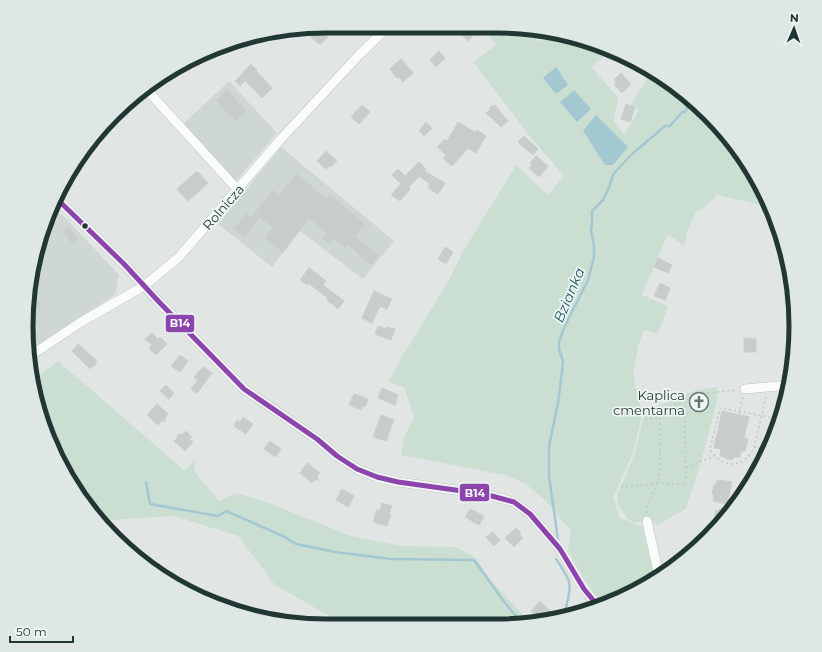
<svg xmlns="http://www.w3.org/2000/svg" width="822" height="652" font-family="Montserrat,sans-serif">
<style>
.built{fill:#cfd7d4}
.green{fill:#cadfd2}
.water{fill:#a3c8d2}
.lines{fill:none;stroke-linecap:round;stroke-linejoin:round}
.stream{stroke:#a3c8d2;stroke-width:2.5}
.building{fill:#c8cdcb;stroke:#cacfcd}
.minor-casing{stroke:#bec3c1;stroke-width:10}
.path{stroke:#bfc7c5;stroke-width:1.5;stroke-dasharray:2 3;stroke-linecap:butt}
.minor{stroke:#fafbfb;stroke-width:9}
.bus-1-casing{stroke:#eef6f3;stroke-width:8}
.bus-1{stroke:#8e44ad;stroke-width:5}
.bus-dot{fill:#213733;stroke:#eef6f3;stroke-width:1.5}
.labels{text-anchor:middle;stroke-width:3.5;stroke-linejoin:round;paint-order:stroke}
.street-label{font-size:13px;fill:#213733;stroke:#eef6f3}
.poi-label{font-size:13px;fill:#213733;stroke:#eef6f3;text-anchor:end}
.water-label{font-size:14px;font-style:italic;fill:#205b6e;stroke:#eef6f3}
.rim{fill:none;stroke:#213733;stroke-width:5}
.line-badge{stroke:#eef6f3;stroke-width:1.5}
.badge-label{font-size:11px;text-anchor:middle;font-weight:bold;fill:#fff}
</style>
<rect width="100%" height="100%" fill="#e1e6e4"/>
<g class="built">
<path d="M229 81 277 133 236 181H230L180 127Z"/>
<path d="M281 147 394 241 363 279 300 231 272 267 218 224Z"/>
<path d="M61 213 119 275 115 295 64 327 29 351 26 326 36 248 47 221Z"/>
</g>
<g class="green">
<path d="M484 27H515L530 30 538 42 554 34 593 42 611 50 591 67 618 97 614 121 624 135 639 110 631 104 653 71 694 100 756 176 770 207 717 195 704 208 696 212 687 232 684 246 668 234 642 295 668 306 658 334 644 330 639 343 633 373 642 415 633 454 613 497 620 518 642 527 655 579 646 586 606 603 596 595 585 579 568 550 571 531 546 501 526 484 515 479 505 475 401 455 404 437 414 417 404 387 389 382 400 360 449 280 461 255 516 165 548 195 564 176 533 140 473 62 496 45Z"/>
<path d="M58 361 185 471 195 459 194 471 219 501 236 493 269 503 351 536 401 546 456 547 476 558 489 578 530 623 516 625 340 622 275 585 238 536 174 516 111 520 100 524 66 476 36 403 33 380Z"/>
<path d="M717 387V401L701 461 686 509 657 525 650 520 634 523 628 519 618 505 617 495 635 453 643 418 657 406 697 390Z"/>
</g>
<g class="water">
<path d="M556 67 568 85 556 94 543 78Z"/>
<path d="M574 90 591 109 577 122 560 102Z"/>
<path d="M596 115 628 147 613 165H605L583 131Z"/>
</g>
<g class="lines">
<g class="stream">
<path d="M146 482 150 504 218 516 226 511 285 537 296 544 335 552 391 559 474 560 505 603 523 624"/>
<path d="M558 540 549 476V446L558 403 562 372 563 361 559 349V342L564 328 588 280 594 257V246L591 230 592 224V211L603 200 609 187 613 175 616 171 631 155 665 126H670L682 112H685L690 102 694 101"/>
<path d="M556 559C560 565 568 576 569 582 572 592 565 607 564 617"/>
</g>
</g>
<g class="building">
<path d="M466 26H472L477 31 468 41 460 33Z"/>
<path d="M320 28 328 37 320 45 311 37Z"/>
<path d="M439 51 445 58 436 67 430 60Z"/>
<path d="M401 59 413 73 403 82 399 77 397 78 390 69Z"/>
<path d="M251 64 257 70 256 71 272 88 262 98 245 81 240 86 235 81Z"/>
<path d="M621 73 631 84 622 93 614 84 616 82 614 80Z"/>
<path d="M227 90 247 111 236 121 216 101Z"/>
<path d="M626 104 635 107 630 122 621 119Z"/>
<path d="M362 105 370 112 359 124 351 117Z"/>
<path d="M495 105 508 121 501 127 486 113 490 110V107Z"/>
<path d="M426 122 432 128 424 136 419 131Z"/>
<path d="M458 122 476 133 477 130 486 136 476 153 468 148 452 166 443 158 446 155 437 147 445 139 447 141Z"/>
<path d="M524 136 538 149 533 155 518 142Z"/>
<path d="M326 151 337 161 331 167 329 166 326 169 317 161Z"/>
<path d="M536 156 548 166 539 177 529 168 532 165 530 163Z"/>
<path d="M419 162 426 169 424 171 445 183 438 194 428 188 430 184 419 176 409 187 410 189 400 201 391 195 401 184 392 175 398 169 405 176Z"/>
<path d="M197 171 208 183 188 201 177 189Z"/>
<path d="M297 174 326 199 330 195 365 224 355 236 379 256 371 265 348 245 345 248 333 238 328 243 323 239 327 233 309 218 283 252 265 238 273 228 260 217 244 237 234 229 246 214 251 218 273 190 279 195Z"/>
<path d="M69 227 78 238 72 243 63 232Z"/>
<path d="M445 247 453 252 446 264 438 259Z"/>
<path d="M658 258 672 265 668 273 654 267Z"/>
<path d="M309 268 326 281 323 285 344 301 338 309 327 300 328 298 308 283 307 285 300 280Z"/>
<path d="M660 283 670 288 665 300 654 296Z"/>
<path d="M374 291 392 299 387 309 380 306 372 323 362 318Z"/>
<path d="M30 293 41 305 34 311V316L26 323Z"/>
<path d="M378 326 386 329 387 327 395 329 391 340 375 334Z"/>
<path d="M152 333 158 339 160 337 167 344 156 355 149 348 152 345 145 339Z"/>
<path d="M744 338 756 339V352H744Z"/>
<path d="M78 344 97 361 95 363V366H92L90 369 72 351Z"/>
<path d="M180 355 188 361 180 372 171 366Z"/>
<path d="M203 367 212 373 197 393 191 389 198 380 194 377Z"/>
<path d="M166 385 174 393 169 399 160 391Z"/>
<path d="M382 388 398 395 395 405 378 398Z"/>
<path d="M354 394 368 399 365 407 363 406 361 410 349 405Z"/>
<path d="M157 404 168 414 165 418V421H162L158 425 147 415Z"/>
<path d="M722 411 749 417 744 438 748 439 745 451H741L740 457H735L731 460 720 456 721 449 714 448Z"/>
<path d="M381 415 394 420 386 441 373 437Z"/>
<path d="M243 417 253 424 246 434 234 426 237 420 240 422Z"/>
<path d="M186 431 192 437 189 439 193 442 185 451 174 441 177 438V435L183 434Z"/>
<path d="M270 441 281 449 275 457 264 449Z"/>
<path d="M307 463 320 473 317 476 318 480H314L312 483 300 473Z"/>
<path d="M717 480 732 482 727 504 713 501 714 495 712 494 714 485H716Z"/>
<path d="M342 489 354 496 348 507 336 500Z"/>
<path d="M382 503 392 506 389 514H391L387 526 373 522 377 510H380Z"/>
<path d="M737 504 734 509 719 524 715 514H716L715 511 726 506V509Z"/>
<path d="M470 509 484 516 479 525 465 517Z"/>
<path d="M516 528 521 533 519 534 523 538 514 547 505 538Z"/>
<path d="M493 532 500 540 494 546 486 537Z"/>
<path d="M540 601 553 614 546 620 542 621 531 611Z"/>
</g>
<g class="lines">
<g class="minor-casing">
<g id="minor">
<path d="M146 89 238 190"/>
<path d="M57 199 124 264 160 303 244 389 317 439 337 456 357 469 377 477 398 482 484 494 514 502 530 514 560 549 584 589 598 606"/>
<path d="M30 356 81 322 144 286 179 257 280 140 359 55 389 26"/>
<path d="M745 389 789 385"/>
<path d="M647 521 659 576"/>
</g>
</g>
<g class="path">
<path d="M766 397 754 447C750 459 736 468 724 462 718 460 713 454 710 449L720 408C740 411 760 415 780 420"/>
<path d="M739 414 743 396"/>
<path d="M645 419 660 418"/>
<path d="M754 447 768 450"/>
<path d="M686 468 714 456"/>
<path d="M657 483 686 484 684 401"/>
<path d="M621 487 657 484"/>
<path d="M647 513 648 505 657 483 660 473V415L661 410 700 394 736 390"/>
</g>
<use href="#minor" class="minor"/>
<g class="bus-1-casing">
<path id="bus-1" d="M57 199 124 264 160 303 244 389 317 439 337 456 357 469 377 477 398 482 484 494 514 502 530 514 560 549 584 589 598 606"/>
</g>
<use href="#bus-1" class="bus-1"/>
</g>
<defs>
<g id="church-ring" transform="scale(1)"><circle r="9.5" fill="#eef6f3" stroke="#647471" stroke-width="1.5"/><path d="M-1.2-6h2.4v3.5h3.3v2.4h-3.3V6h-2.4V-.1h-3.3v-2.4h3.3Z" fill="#647471"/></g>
</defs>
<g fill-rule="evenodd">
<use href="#church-ring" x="699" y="402"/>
</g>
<circle class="bus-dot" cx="85" cy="226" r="3.5"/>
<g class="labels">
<g class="street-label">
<text transform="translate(223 207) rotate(-49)" y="5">Rolnicza</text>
</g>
<g class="poi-label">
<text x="685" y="400">Kaplica<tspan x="685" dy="15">cmentarna</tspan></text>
</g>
<g class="water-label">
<text transform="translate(569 295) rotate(-67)" y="5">Bzianka</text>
</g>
</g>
<path d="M0 0H822V652H0ZM326 33H496A293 293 0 0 1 789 326V326A293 293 0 0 1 496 619H326A293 293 0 0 1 33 326V326A293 293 0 0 1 326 33Z" fill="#dee7e4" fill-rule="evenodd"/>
<path class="rim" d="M326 33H496A293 293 0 0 1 789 326V326A293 293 0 0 1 496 619H326A293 293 0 0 1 33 326V326A293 293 0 0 1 326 33Z"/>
<g class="line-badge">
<rect x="165" y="314" width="30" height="19" rx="4" fill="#8e44ad"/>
<rect x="459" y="483" width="31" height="19" rx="4" fill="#8e44ad"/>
</g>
<g class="badge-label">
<text x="180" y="327">B14</text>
<text x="475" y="497">B14</text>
</g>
<g transform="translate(794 28) rotate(2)" stroke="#eef6f3" stroke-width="3" paint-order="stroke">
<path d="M0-3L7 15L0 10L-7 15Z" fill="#213733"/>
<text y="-6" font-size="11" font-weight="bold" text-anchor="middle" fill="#213733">N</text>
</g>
<path d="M10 636v6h63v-6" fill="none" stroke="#213733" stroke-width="2"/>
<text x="16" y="636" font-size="12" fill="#213733" stroke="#eef6f3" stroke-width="3" paint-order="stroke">50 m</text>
</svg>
